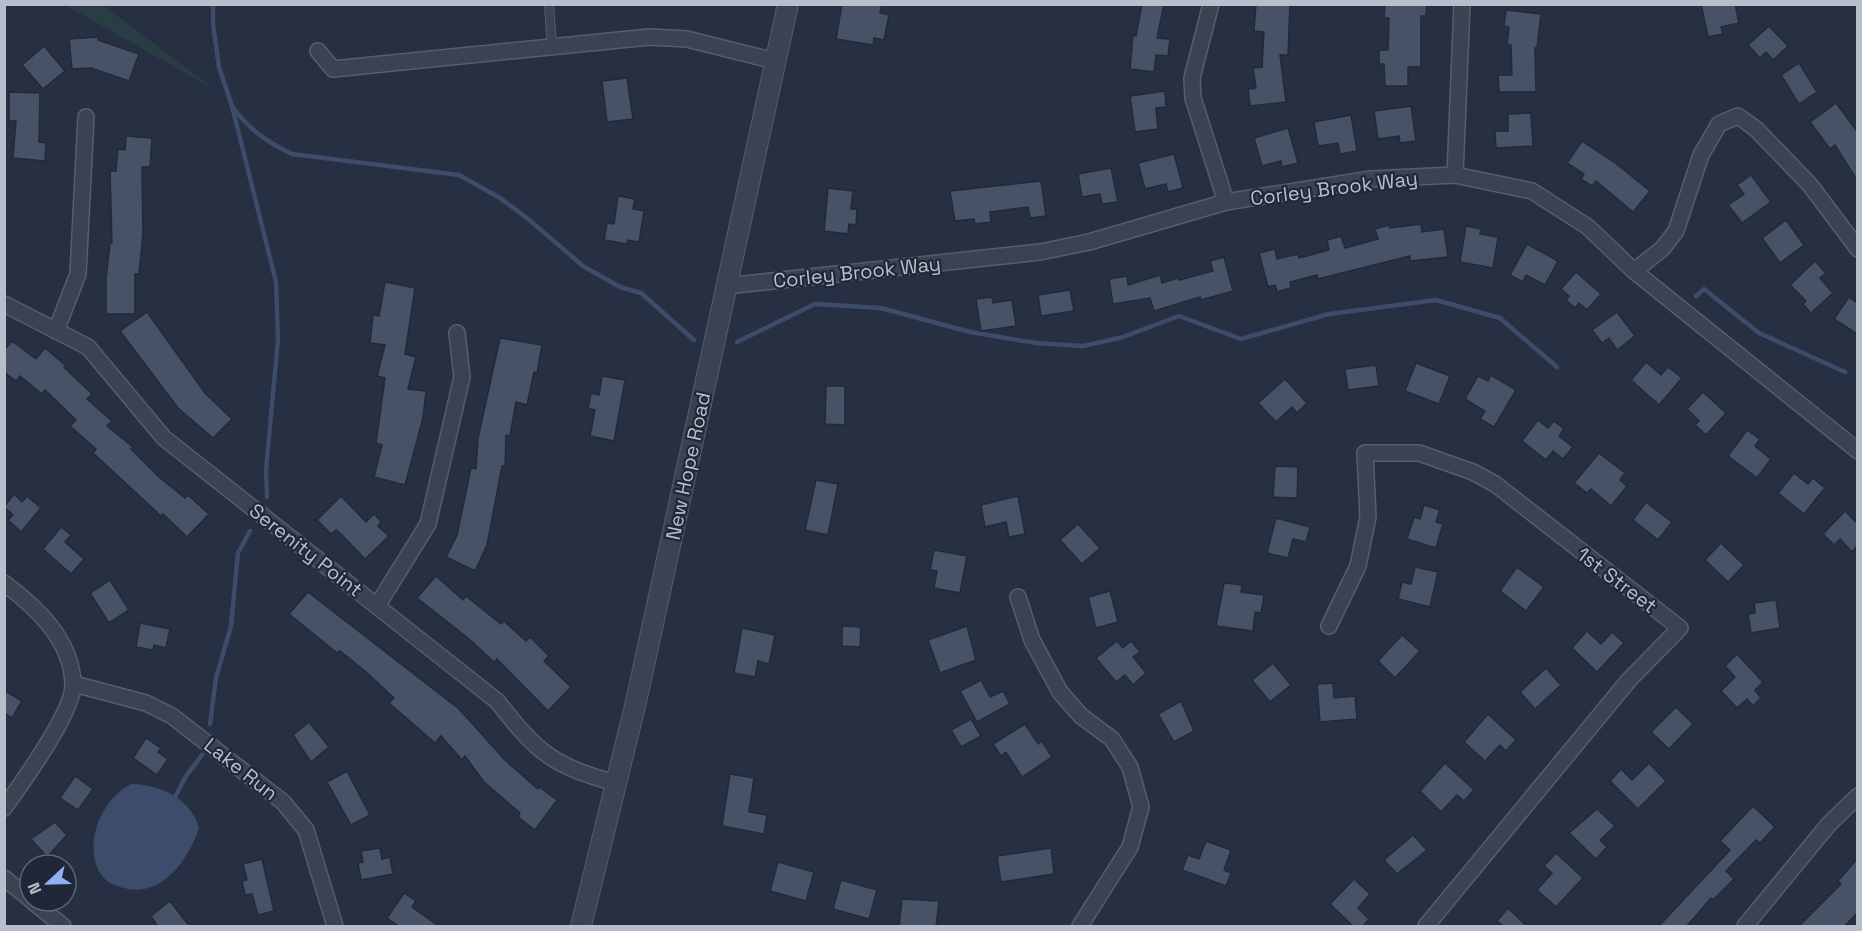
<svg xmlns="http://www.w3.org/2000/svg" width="1862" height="931" font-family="'Space Grotesk',sans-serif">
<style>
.green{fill:#293e43}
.water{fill:#3d4c6a}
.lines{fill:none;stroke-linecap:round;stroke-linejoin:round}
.stream{stroke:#3d4c6a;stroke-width:4.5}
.building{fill:#485266;stroke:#222a39;stroke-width:1.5}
.service-casing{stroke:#565e6c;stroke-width:10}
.minor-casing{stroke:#565e6c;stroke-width:18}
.tertiary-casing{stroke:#565e6c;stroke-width:22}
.service{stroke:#3b4352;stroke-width:8}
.minor{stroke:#3b4352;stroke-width:15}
.tertiary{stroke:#3b4352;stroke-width:20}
.labels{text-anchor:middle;stroke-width:4.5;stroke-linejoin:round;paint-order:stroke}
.street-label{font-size:20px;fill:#b8becc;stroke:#202837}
</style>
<rect width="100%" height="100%" fill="#273042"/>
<path class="green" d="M65 5H103L214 89Z"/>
<path class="water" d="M132 784C160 784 192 800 199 828 188 860 162 898 124 888 116 886 106 883 101 874 82 845 102 797 132 784Z"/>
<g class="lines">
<g class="stream">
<path d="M213 4V24L219 67 232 106 276 282 278 339 266 470 267 497"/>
<path d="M232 106C248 129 267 142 292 154L459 175 500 198 527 218 583 266 620 287 641 293 694 340"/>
<path d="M1696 296 1704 289 1759 333 1845 372"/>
<path d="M737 342 815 304 881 308 970 332 1036 343 1083 346 1123 337 1179 316 1241 339 1329 314 1436 300 1500 318 1557 367"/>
<path d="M210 724 216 678 231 626 238 553 250 531"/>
<path d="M175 797 186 776 202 755"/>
</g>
</g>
<g class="building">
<path d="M842 4H882L880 13 889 15 884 40 874 38 873 45 836 39Z"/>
<path d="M1142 4H1164L1157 38 1170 39 1168 56 1156 55 1154 72 1130 69 1133 35 1136 36Z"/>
<path d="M1256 4H1290L1288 55H1280L1286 102 1250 106 1248 89 1256 88 1253 68 1262 67 1264 32 1254 31Z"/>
<path d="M1385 4H1427L1426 16H1421V67H1408V86H1385L1384 64H1379V50H1388L1389 18H1384Z"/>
<path d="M1701 4H1735L1739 23 1721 27 1723 34 1708 37Z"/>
<path d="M1506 10 1541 14 1537 48H1535L1536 92H1499L1498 75H1512L1511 45 1507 44 1509 27 1504 26Z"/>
<path d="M1769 26 1788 46 1773 60 1766 52 1760 58 1748 45Z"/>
<path d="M98 37V40L139 54 129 81 91 68 72 69 69 39Z"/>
<path d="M44 46 65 71 43 89 22 65Z"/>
<path d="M1799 63 1817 92 1799 104 1781 75Z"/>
<path d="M627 78 633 119 607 122 602 81Z"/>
<path d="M1165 91 1166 107 1156 108 1158 129 1135 132 1130 96Z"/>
<path d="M9 92 40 93 39 142 46 143 45 161 13 158 16 121H9Z"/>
<path d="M1836 103 1857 131V180L1835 145 1830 149 1810 122Z"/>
<path d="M1411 106 1416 141 1400 143 1399 136 1378 139 1374 111Z"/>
<path d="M1531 113 1533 146 1496 148 1495 131H1508V114Z"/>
<path d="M1351 115 1357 151 1340 154 1338 143 1318 146 1314 122Z"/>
<path d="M1288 128 1298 163 1282 167 1281 161 1262 166 1254 138Z"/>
<path d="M126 136 152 138 150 167H142L143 233 139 274H135V314H106V279L110 243H112L110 171H116L118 149 125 150Z"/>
<path d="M1582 141 1614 162 1650 191 1633 212 1596 181 1592 186 1581 179 1584 174 1567 163Z"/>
<path d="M1174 154 1183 188 1168 192 1166 184 1145 189 1138 163Z"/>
<path d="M1111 168 1118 202 1102 204 1100 194 1082 197 1078 174Z"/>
<path d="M1751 175 1771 202 1742 223 1728 205 1744 194 1737 185Z"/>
<path d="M1041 181 1046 216 1030 218 1028 207 990 212 991 222 975 224 974 219 955 221 950 191Z"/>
<path d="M828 188 853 191 851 209H857L856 225 849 224 848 234 824 231Z"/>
<path d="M618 196 635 199 633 209 644 211 639 242 628 240 627 244 604 240 607 223 614 224Z"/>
<path d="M1786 220 1804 245 1780 263 1762 238Z"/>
<path d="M1421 224 1422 232 1444 229 1448 257 1410 261V256L1318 279 1317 275 1290 282 1291 288 1277 292 1275 285 1268 287 1259 253 1275 249 1277 259 1298 254 1299 258 1329 250 1327 240 1341 236 1345 248 1378 239 1375 229 1389 225 1390 228Z"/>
<path d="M1466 226 1481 229 1480 234 1498 237 1493 268 1460 262Z"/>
<path d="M1527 244 1558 261 1545 285 1526 275 1523 282 1510 275Z"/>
<path d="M1224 257 1233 291 1201 300 1200 297 1154 311 1150 298 1113 304 1109 279 1127 276 1128 285 1160 275 1162 283 1178 278 1179 280 1213 271 1210 261Z"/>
<path d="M1815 261 1826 273 1820 278 1833 293 1811 313 1803 304 1806 301 1790 285Z"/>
<path d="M1576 272 1601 294 1587 310 1579 303 1575 308 1566 300 1569 296 1561 289Z"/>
<path d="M385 282 415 288 405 354 416 357 408 389 426 391 423 418 405 485 374 477 382 445 376 443 385 378 377 376 385 345 370 343 373 315 379 316Z"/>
<path d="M1070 290 1074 311 1041 316 1038 295Z"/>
<path d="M992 297 993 303 1012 300 1016 326 981 331 976 299Z"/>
<path d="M1849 297 1857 303V334L1834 319Z"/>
<path d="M147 312 205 393 232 419 213 438 178 408 120 331Z"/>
<path d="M1617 312 1635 336 1617 350 1609 338 1602 343 1592 330Z"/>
<path d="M500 338 542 345 537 373 534 372 527 405 516 402 510 436 506 435 505 466H502L487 545 475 571 446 557 457 535 471 468 476 469 478 438Z"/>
<path d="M12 341 36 359 45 348 65 365 64 367 92 394 87 399 112 421 107 426 133 447 131 449 159 477 185 498 188 495 209 514 187 537 163 514 161 516 93 453 96 449 70 426 76 420 45 390 42 394 20 376 16 381 4 372V350Z"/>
<path d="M1646 362 1661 375 1668 367 1682 378 1659 405 1631 380Z"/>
<path d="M1416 363 1450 376 1439 404 1405 391Z"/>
<path d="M1376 365 1379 386 1348 390 1345 369Z"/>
<path d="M1491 375 1516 390 1494 427 1480 419 1485 411 1465 399 1478 376 1488 381Z"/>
<path d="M602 376 625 380 614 441 590 436 595 410 588 408 591 393 599 395Z"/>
<path d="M1285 379 1307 403 1297 413 1292 407 1276 422 1258 403Z"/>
<path d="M826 386H845V425L825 424Z"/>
<path d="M1703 392 1726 413 1706 435 1695 425 1699 421 1687 409Z"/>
<path d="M1538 420 1548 428 1554 421 1564 429 1559 436 1573 447 1563 459 1553 451 1546 460 1522 441Z"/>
<path d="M1747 430 1760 439 1755 446 1771 459 1757 478 1728 456Z"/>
<path d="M1599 453 1625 473 1620 480 1627 486 1611 506 1591 489 1587 493 1574 483Z"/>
<path d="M1275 466 1298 467 1297 498 1273 497Z"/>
<path d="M1794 473 1808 484 1813 478 1825 488 1804 514 1778 493Z"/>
<path d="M816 480 838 484 828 535 805 530Z"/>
<path d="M14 494 22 502 27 496 41 508 21 532 8 520 13 515 4 507Z"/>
<path d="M341 496 366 522 374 514 381 521 378 526 389 536 365 559 342 535 336 530 331 534 317 520Z"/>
<path d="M1018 496 1025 534 1009 537 1006 522 985 527 981 505Z"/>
<path d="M1646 502 1672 522 1658 540 1633 520Z"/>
<path d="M1424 505 1440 510 1436 522 1443 524 1436 548 1407 539 1414 517 1420 519Z"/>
<path d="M1845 511 1857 523V546L1852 552 1840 539 1834 545 1823 534Z"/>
<path d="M1276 518 1310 527 1306 542 1293 539 1288 558 1267 553Z"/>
<path d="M1078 524 1100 548 1082 564 1060 540Z"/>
<path d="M61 527 71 535 65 542 84 559 71 574 43 549Z"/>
<path d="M1721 543 1744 565 1728 582 1705 560Z"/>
<path d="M934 550 967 556 960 593 934 588 937 571 930 570Z"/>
<path d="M1415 567 1438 572 1430 607 1398 599 1402 582 1411 584Z"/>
<path d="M1517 567 1544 587 1526 611 1500 591Z"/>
<path d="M436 576 463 600 466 596 501 624 504 621 526 641 530 637 549 656 544 661 571 687 548 711 497 659 494 662 468 638 417 598Z"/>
<path d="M110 580 129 610 109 623 90 593Z"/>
<path d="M1224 583 1242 585 1241 592 1264 595 1261 613 1255 612 1253 631 1216 626Z"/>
<path d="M1110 591 1118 622 1096 628 1088 597Z"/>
<path d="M308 592 459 709 505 760 538 789 539 787 557 800 535 830 518 817 520 813 484 782 465 756 462 760 441 736 435 743 389 703 394 698 365 671 340 651 337 653 289 614Z"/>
<path d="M1776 600 1780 628 1751 633 1748 614 1755 613 1754 603Z"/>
<path d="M140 623 170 629 166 648 154 645 153 650 136 647Z"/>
<path d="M842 626 861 627 860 647 842 646Z"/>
<path d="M967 626 976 660 940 673 928 640Z"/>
<path d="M742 628 775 635 769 664 758 661 755 677 734 673Z"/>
<path d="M1587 631 1601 644 1612 632 1624 643 1597 672 1572 648Z"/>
<path d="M1402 635 1420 651 1395 678 1378 661Z"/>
<path d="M1117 641 1123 648 1131 641 1140 652 1133 657 1146 673 1133 685 1125 675 1116 682 1096 658Z"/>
<path d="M1737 654 1763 682 1755 690 1761 698 1753 706 1747 699 1737 708 1721 691 1735 677 1725 666Z"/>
<path d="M1273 663 1291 685 1270 702 1252 680Z"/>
<path d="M1546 668 1561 685 1535 709 1520 692Z"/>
<path d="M981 680 990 697 1003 691 1010 704 977 722 960 691Z"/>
<path d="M1333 683 1334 698 1355 696 1357 719 1320 722 1317 684Z"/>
<path d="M4 690 22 701 12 718 4 713Z"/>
<path d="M1181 701 1194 731 1174 742 1158 714Z"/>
<path d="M1676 707 1693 724 1669 749 1651 732Z"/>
<path d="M1488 714 1516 740 1506 751 1500 745 1485 761 1464 742Z"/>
<path d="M971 719 981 736 961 747 951 730Z"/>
<path d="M309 722 329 747 311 762 293 735Z"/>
<path d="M1025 724 1038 744 1042 741 1052 757 1022 777 1006 752 1001 756 993 744Z"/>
<path d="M146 738 161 748 158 752 168 759 157 775 133 758Z"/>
<path d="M1445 763 1474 790 1464 801 1457 795 1441 812 1420 791Z"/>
<path d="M1649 763 1666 781 1638 809 1610 781 1621 769 1632 780Z"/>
<path d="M347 771 370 815 351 825 327 782Z"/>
<path d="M730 774 754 778 749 812 767 815 764 834 722 826Z"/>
<path d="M75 776 93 789 78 810 60 798Z"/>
<path d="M1753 806 1775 827 1760 843 1756 840 1726 871 1734 879 1713 900 1711 898 1686 927H1658L1730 850 1720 841Z"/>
<path d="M1597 809 1615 826 1600 840 1607 847 1596 859 1569 833Z"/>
<path d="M55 822 67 835 47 857 31 839Z"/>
<path d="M1413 835 1427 850 1397 874 1384 860Z"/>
<path d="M1206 841 1231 850 1224 870 1231 873 1226 886 1182 870 1188 855 1199 859Z"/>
<path d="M380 848 382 859 390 857 393 874 361 880 358 863 363 862 361 851Z"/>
<path d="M1051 848 1054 874 1001 882 997 856Z"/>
<path d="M1556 853 1583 878 1556 907 1537 890 1552 873 1544 866Z"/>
<path d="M262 859 274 911 258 915 252 894 245 895 242 881 247 880 243 864Z"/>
<path d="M1857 859V913L1844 927H1798L1841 884 1838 881Z"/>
<path d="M778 862 814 872 806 901 770 891Z"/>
<path d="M1354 879 1370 894 1358 908 1369 919 1362 927H1354L1330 904Z"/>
<path d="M841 880 877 890 869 919 833 909Z"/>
<path d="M404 893 416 901 412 907 440 927H400L387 918Z"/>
<path d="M902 899 939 901 936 927H899Z"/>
<path d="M170 901 190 927H158L151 916Z"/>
<path d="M1508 908 1528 927H1504L1497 921Z"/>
</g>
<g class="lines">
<g class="service-casing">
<path id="service" d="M549 4 552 47"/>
</g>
<g class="minor-casing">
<g id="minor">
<path d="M1211 4 1192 78 1193 98 1226 202"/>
<path d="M318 51 333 69 649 37 687 39 775 61"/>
<path d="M1455 175 1462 4"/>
<path d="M1634 271 1662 249 1676 231 1701 155 1719 124 1738 116 1756 129 1810 185 1858 249"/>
<path d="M726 286 1040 252 1089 242 1226 202 1371 179 1455 175 1532 191 1588 227 1634 271 1858 451"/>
<path d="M4 304 88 347 164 438 497 701C536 751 554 768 617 783"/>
<path d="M56 331 78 274 86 117"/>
<path d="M4 583C36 607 71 639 73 683 75 710 22 783 4 808"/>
<path d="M1018 597 1032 640 1060 692 1081 716 1112 739 1130 767 1141 807 1130 847 1080 926"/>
<path d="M377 606 428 524 462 377 457 333"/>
<path d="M1329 626 1358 566 1368 517 1365 453H1419L1473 472 1495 484 1680 628 1629 680 1426 926"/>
<path d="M74 684 146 703 172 716 283 802 306 830 335 926"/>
<path d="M4 878 30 899"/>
<path d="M32 901 63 926"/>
<path d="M1745 926 1829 824 1858 796"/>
</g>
</g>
<g class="tertiary-casing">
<path id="tertiary" d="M581 926 636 702 788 4"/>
</g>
<use href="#service" class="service"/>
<use href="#minor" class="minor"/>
<use href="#tertiary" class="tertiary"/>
</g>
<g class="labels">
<g class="street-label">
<text transform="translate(1334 188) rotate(-7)" y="7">Corley Brook Way</text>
<text transform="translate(857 272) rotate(-6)" y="7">Corley Brook Way</text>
<text transform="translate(688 466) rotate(-78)" y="7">New Hope Road</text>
<text transform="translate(306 550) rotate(38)" y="7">Serenity Point</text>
<text transform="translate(1617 580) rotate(37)" y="7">1st Street</text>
<text transform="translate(241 769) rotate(38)" y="7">Lake Run</text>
</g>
</g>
<rect width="1862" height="931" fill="none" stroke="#b8becc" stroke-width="12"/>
<g transform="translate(48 883) rotate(248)"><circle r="28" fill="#202837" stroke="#5d6473" stroke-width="1.5"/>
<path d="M0-4.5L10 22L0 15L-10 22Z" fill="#91b1f7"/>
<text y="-9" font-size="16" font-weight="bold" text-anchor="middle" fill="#b8becc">N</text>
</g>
</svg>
